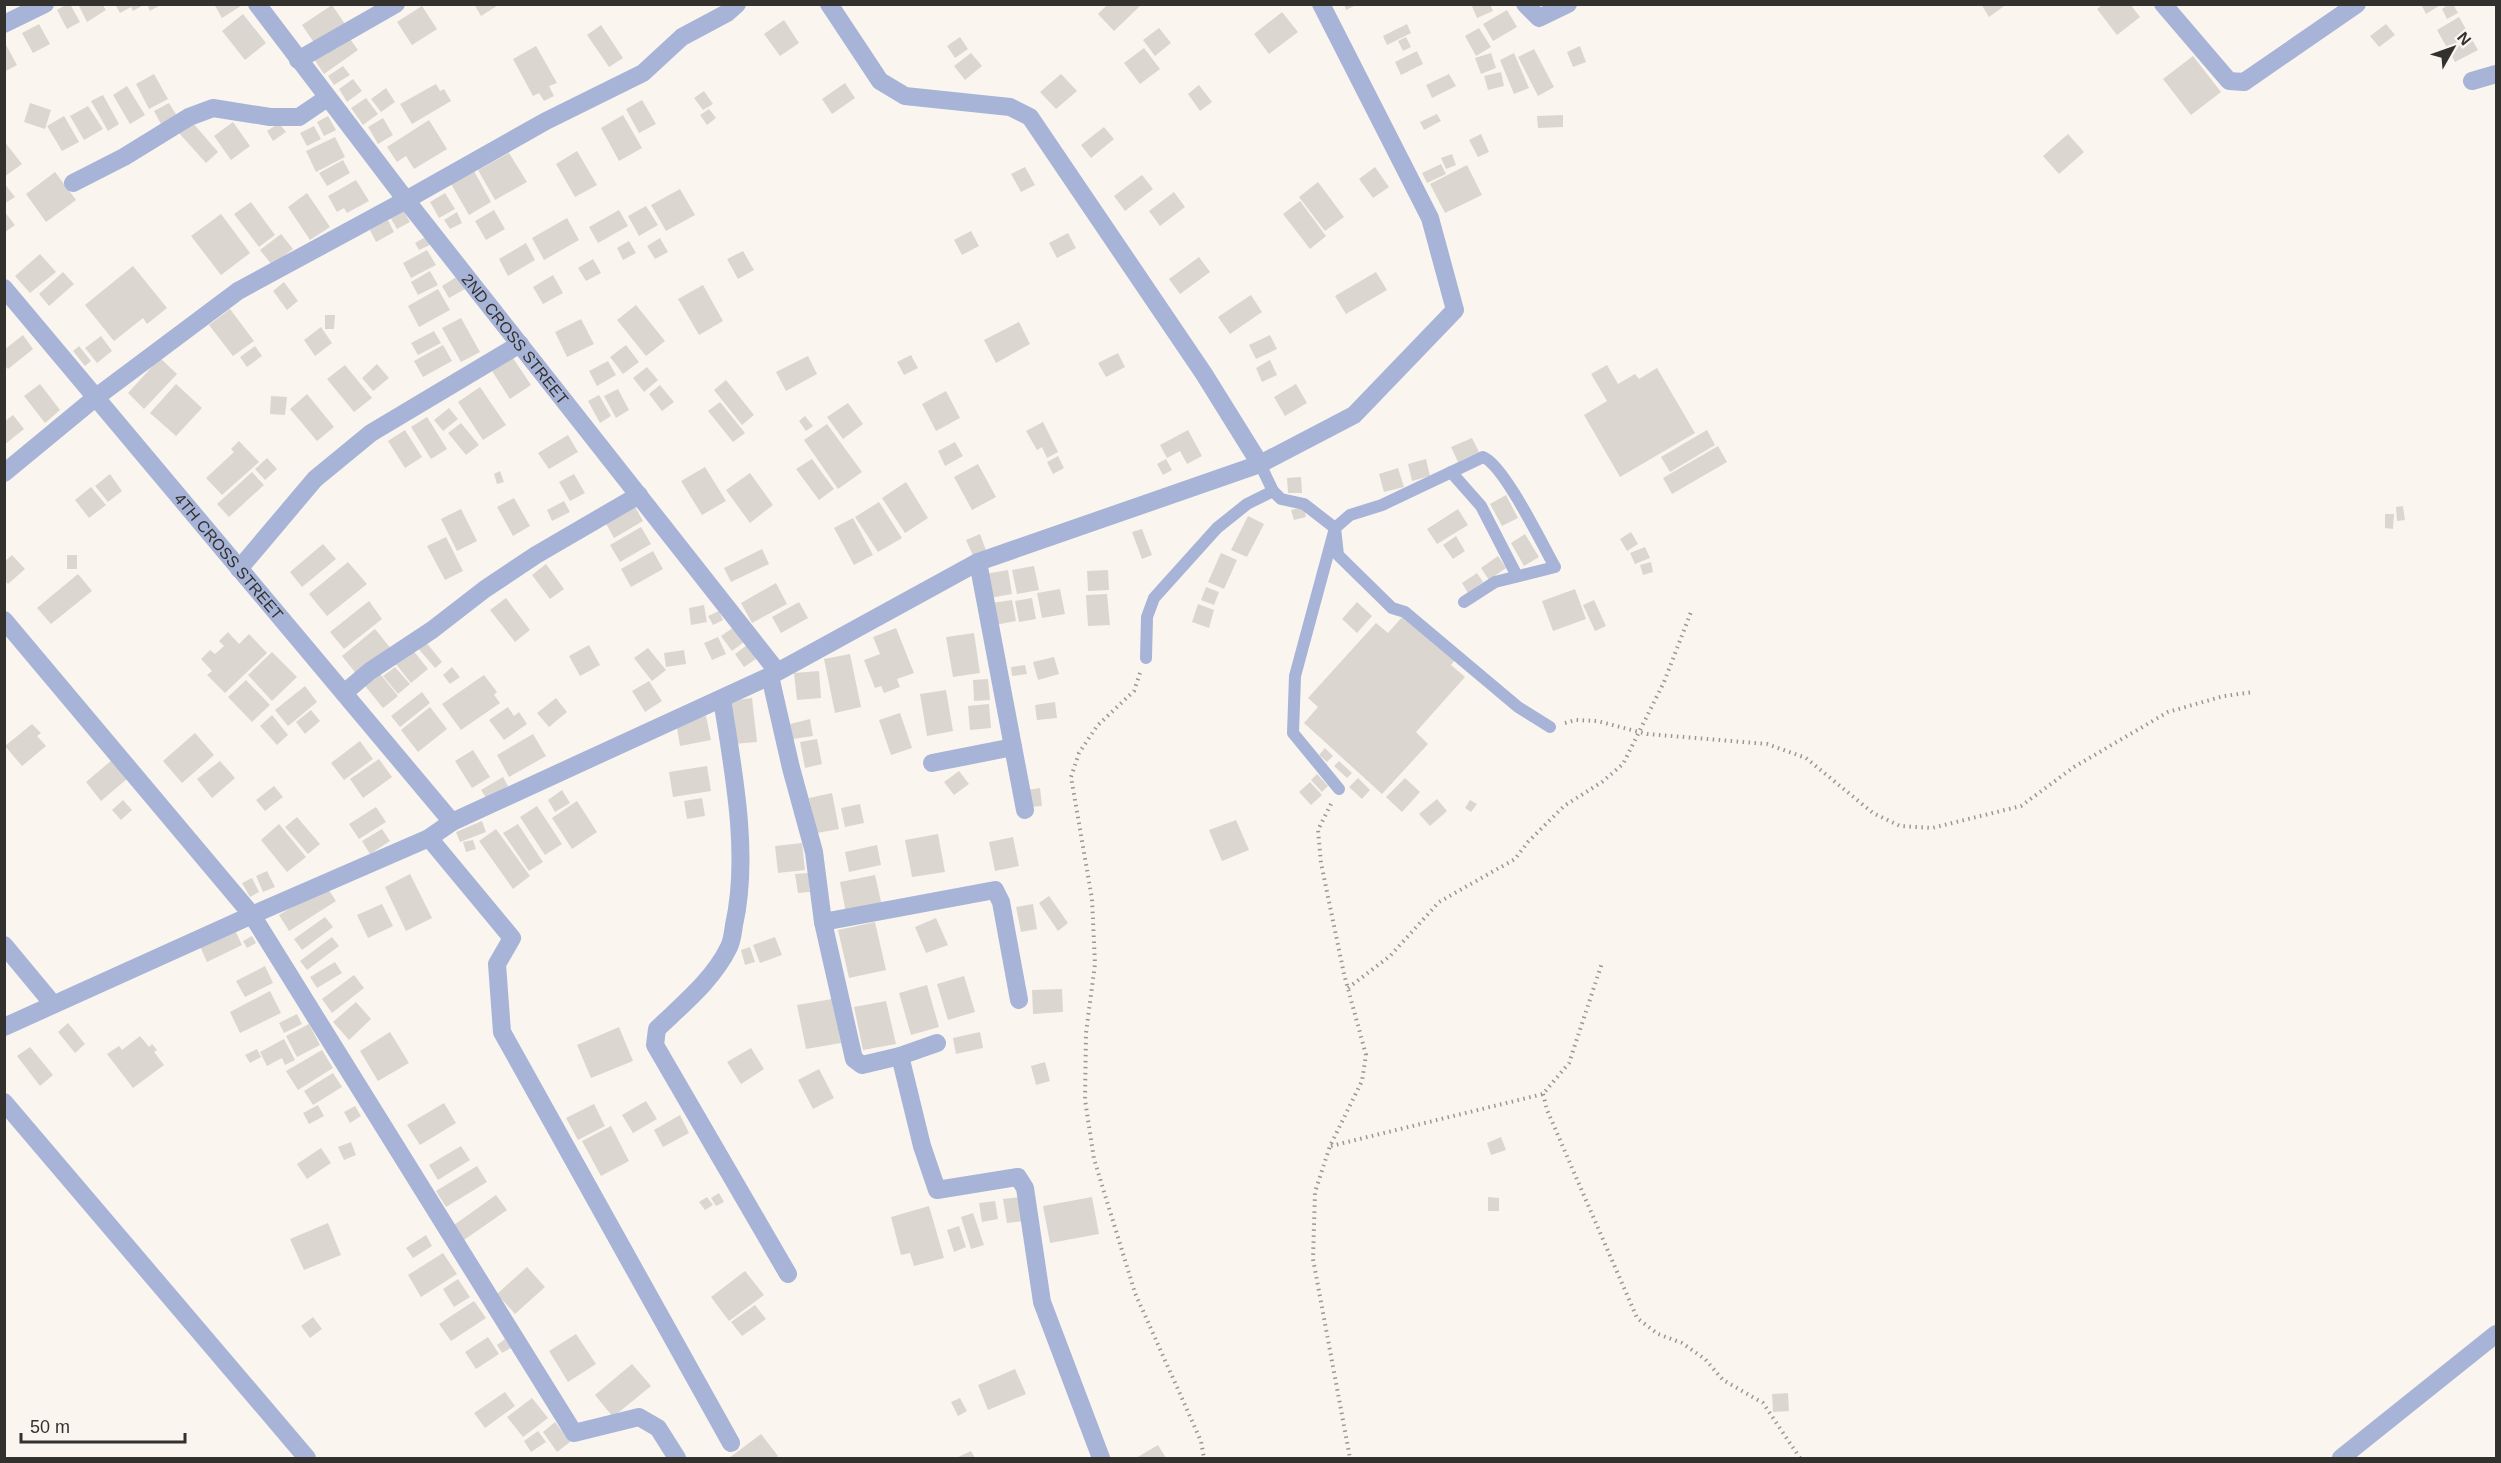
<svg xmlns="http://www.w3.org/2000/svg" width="2501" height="1463" font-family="Arial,sans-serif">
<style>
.building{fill:#dbd7d0}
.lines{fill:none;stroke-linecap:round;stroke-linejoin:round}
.path{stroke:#9b9893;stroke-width:4;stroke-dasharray:1.5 4.5;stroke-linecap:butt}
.service{stroke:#a7b4d7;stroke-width:12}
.minor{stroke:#a7b4d7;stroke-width:18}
.labels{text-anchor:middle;stroke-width:6;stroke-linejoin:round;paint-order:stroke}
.street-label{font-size:16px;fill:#32312e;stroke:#faf6ef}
</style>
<rect width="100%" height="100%" fill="#faf6ef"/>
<g class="building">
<path d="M67 4H70L80 22 67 29 57 10Z"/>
<path d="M78 4H102L106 10 87 22Z"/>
<path d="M115 4H145L133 11 131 7 120 13Z"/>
<path d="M147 4H162L150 11Z"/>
<path d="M214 4H244L222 18Z"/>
<path d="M474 4H500L481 16Z"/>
<path d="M1108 4H1142L1114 31 1098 14Z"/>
<path d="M1344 4H1358L1346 10Z"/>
<path d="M1471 4H1490L1493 11 1477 18Z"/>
<path d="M1981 4H2007L1989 17Z"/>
<path d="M2103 4H2130L2140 17 2117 35 2097 9Z"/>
<path d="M2421 4H2442L2426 14Z"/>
<path d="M2449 4H2453L2458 13 2447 19 2442 9Z"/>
<path d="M332 5 345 24 315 44 302 25Z"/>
<path d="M422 6 437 29 412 45 397 22Z"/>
<path d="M1507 10 1517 27 1493 41 1483 24Z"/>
<path d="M1282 12 1298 32 1269 54 1254 34Z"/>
<path d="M243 14 266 43 245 60 222 31Z"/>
<path d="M2459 17 2478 50 2455 62 2437 30Z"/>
<path d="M784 20 799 43 780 56 764 34Z"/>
<path d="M39 24 50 44 33 53 22 33Z"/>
<path d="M1407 24 1411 33 1387 45 1383 36Z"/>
<path d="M2386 24 2395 35 2379 47 2370 36Z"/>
<path d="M601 25 623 58 609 67 587 35Z"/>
<path d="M1159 28 1171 43 1155 56 1143 40Z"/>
<path d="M1479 28 1491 47 1476 56 1465 36Z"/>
<path d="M960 37 968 49 955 58 947 46Z"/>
<path d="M1406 37 1411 47 1403 51 1398 41Z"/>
<path d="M350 39 358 50 324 74 312 56 332 43 336 49Z"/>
<path d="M4 41 17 65 4 72Z"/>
<path d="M536 46 557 83 549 86 554 96 544 101 539 93 533 96 513 59Z"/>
<path d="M1580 46 1586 62 1573 67 1567 52Z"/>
<path d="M1144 48 1160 69 1140 84 1124 63Z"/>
<path d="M1534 49 1554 87 1538 96 1518 57Z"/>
<path d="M1417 51 1423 64 1401 75 1395 62Z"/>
<path d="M971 53 982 66 965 80 954 66Z"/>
<path d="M1491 53 1496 68 1481 74 1475 58Z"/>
<path d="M1514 53 1529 88 1514 94 1500 60Z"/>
<path d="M2193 56 2221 92 2191 115 2163 79Z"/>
<path d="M343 66 350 75 334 85 328 76Z"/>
<path d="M1501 72 1504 86 1488 90 1484 76Z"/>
<path d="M154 74 168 99 149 109 136 84Z"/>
<path d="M1061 74 1077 91 1056 109 1040 92Z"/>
<path d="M1449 74 1456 86 1432 98 1426 85Z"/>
<path d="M353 79 362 91 347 102 339 89Z"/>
<path d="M845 83 855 98 832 114 822 99Z"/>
<path d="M436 84 440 91 444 89 451 101 412 124 400 104Z"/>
<path d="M1199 85 1212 102 1200 111 1188 94Z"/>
<path d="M127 86 145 115 130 124 113 95Z"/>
<path d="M386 88 395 102 381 112 371 99Z"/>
<path d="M704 91 713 104 703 110 694 98Z"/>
<path d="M103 95 119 124 108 131 91 101Z"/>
<path d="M366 98 378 114 363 125 351 108Z"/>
<path d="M642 100 656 124 639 133 626 109Z"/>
<path d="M30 103 51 110 45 129 24 122Z"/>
<path d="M169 103 177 116 161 124 154 111Z"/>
<path d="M88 106 103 129 84 140 70 116Z"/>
<path d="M709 109 716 118 707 125 700 115Z"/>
<path d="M1437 114 1441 121 1424 130 1420 122Z"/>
<path d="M623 115 642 148 619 161 601 128Z"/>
<path d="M1563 115V127L1538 128 1537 116Z"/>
<path d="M64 116 79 142 62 151 47 126Z"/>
<path d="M328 116 336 130 324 136 317 122Z"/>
<path d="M383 118 393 135 378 144 368 127Z"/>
<path d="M429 120 447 149 414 169 406 156 397 162 387 147Z"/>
<path d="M192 122 218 152 206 163 179 133Z"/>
<path d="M233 122 250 146 231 160 214 136Z"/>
<path d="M279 123 286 132 273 141 267 131Z"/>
<path d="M314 126 321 139 307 146 300 133Z"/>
<path d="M1104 127 1114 139 1091 158 1081 145Z"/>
<path d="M1481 134 1489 152 1478 157 1469 140Z"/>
<path d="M2068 134 2084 152 2059 174 2043 156Z"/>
<path d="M335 137 345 157 316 172 306 151Z"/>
<path d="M4 141 22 164 4 177Z"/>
<path d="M577 151 597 185 575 197 556 164Z"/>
<path d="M509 153 527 182 495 200 478 170Z"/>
<path d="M1452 154 1456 165 1446 169 1441 158Z"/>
<path d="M343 160 350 173 327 186 319 173Z"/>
<path d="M1441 164 1446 174 1427 183 1422 173Z"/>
<path d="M1467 165 1482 195 1445 213 1430 184Z"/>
<path d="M1025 167 1035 185 1021 192 1011 174Z"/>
<path d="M1375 167 1389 187 1373 198 1359 179Z"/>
<path d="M474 171 491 202 469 215 451 184Z"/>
<path d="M55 172 76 200 46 222 26 194Z"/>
<path d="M1142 175 1153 189 1125 211 1114 196Z"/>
<path d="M356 180 369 201 347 213 344 208 337 212 328 196Z"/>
<path d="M1318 182 1344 217 1325 231 1299 197Z"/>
<path d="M4 183 15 197 4 204Z"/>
<path d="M680 189 695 215 666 231 651 205Z"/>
<path d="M1174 192 1185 207 1160 226 1149 211Z"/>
<path d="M307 193 330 227 310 240 288 207Z"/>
<path d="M445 193 455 209 439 218 430 202Z"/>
<path d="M1300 201 1326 236 1310 249 1283 214Z"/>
<path d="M251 202 275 235 259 247 234 214Z"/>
<path d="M646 206 658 225 639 236 628 216Z"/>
<path d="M403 210 410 222 397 229 390 217Z"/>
<path d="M494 210 505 229 486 240 475 221Z"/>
<path d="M619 210 628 226 598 243 589 227Z"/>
<path d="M4 211 15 225 4 233Z"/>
<path d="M457 212 462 223 450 229 444 220Z"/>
<path d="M221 214 250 253 221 275 191 236Z"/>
<path d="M567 218 579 240 544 260 532 238Z"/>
<path d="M388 220 394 232 376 242 370 230Z"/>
<path d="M971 231 979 246 962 255 954 240Z"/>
<path d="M1068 233 1076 248 1057 258 1049 243Z"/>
<path d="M281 234 293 249 272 265 260 250Z"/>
<path d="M427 236 432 244 419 250 415 243Z"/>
<path d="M660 238 668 252 655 259 647 246Z"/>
<path d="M629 241 636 253 623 260 617 248Z"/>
<path d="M526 243 535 260 508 276 499 259Z"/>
<path d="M427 250 436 265 411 278 403 263Z"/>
<path d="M743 251 754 270 738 279 727 259Z"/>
<path d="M40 254 56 272 30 293 15 276Z"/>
<path d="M1199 257 1210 272 1180 294 1169 279Z"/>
<path d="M593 259 601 273 586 281 578 268Z"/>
<path d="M133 266 167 308 147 324 143 318 114 341 85 305Z"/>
<path d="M430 271 438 285 418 295 411 282Z"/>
<path d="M63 272 74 284 49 306 39 294Z"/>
<path d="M1376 272 1387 290 1346 314 1335 296Z"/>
<path d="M553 275 563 293 543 304 533 287Z"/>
<path d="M458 276 465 289 449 298 442 286Z"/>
<path d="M284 282 298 301 287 310 273 291Z"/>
<path d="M703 285 723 321 699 335 678 299Z"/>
<path d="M438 289 450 310 419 327 408 306Z"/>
<path d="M1251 295 1262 312 1230 334 1218 317Z"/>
<path d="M636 305 665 341 646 356 617 320Z"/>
<path d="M230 309 254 341 233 356 209 325Z"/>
<path d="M325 315H335L334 329H325Z"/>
<path d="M461 318 480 352 461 362 442 328Z"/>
<path d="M581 319 594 344 567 357 555 332Z"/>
<path d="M1019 322 1030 344 996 363 984 340Z"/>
<path d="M321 327 332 343 315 356 304 340Z"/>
<path d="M434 331 441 343 418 355 411 343Z"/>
<path d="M23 335 33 349 8 369 4 365V350Z"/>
<path d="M1270 335 1277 349 1256 359 1249 345Z"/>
<path d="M101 336 112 351 97 363 85 348Z"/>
<path d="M443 345 452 361 423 377 414 361Z"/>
<path d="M626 345 639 362 623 374 610 357Z"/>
<path d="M79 346 91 361 85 366 73 351Z"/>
<path d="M255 346 262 356 247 367 240 357Z"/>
<path d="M1118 353 1125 367 1106 377 1098 363Z"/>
<path d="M911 355 918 368 904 375 897 362Z"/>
<path d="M808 356 817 374 786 391 776 372Z"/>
<path d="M160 358 177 374 144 409 128 393Z"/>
<path d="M513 358 531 385 510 399 492 371Z"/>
<path d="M1270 360 1277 375 1262 382 1256 368Z"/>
<path d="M608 361 616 375 597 386 589 371Z"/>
<path d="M377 364 389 378 373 391 362 378Z"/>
<path d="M345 365 372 398 354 412 327 379Z"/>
<path d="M1607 365 1618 384 1635 374 1639 379 1657 368 1695 433 1620 477 1584 415 1607 401 1591 374Z"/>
<path d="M647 367 658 380 644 392 633 378Z"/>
<path d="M726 380 754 415 742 425 714 390Z"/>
<path d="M40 384 60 410 45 423 24 396Z"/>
<path d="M176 384 202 408 176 436 150 413Z"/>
<path d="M1296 384 1307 403 1285 416 1274 397Z"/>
<path d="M660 385 674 402 662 411 649 394Z"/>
<path d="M480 387 506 425 483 440 458 402Z"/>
<path d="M618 389 629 410 616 418 604 396Z"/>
<path d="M946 391 960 418 936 431 922 404Z"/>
<path d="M307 394 334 427 317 441 290 409Z"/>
<path d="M599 395 611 416 600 423 588 401Z"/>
<path d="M271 396 287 397 285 415 270 414Z"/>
<path d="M720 402 745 433 733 442 708 411Z"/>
<path d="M848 403 863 424 843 439 827 417Z"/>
<path d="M449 408 458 419 443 431 434 420Z"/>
<path d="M13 415 24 429 4 445V422Z"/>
<path d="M805 416 813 426 806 431 799 421Z"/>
<path d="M427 417 447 449 431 459 411 427Z"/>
<path d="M1043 422 1058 452 1047 458 1042 447 1037 450 1026 431Z"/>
<path d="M461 423 479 445 466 455 448 433Z"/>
<path d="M827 424 862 472 838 489 804 440Z"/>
<path d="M405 430 422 457 405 468 388 441Z"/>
<path d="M1188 430 1202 456 1187 464 1180 451 1167 458 1160 445Z"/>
<path d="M1707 430 1715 445 1670 472 1661 457Z"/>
<path d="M568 435 578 452 549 469 538 453Z"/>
<path d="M1472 438 1479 452 1458 462 1451 447Z"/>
<path d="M239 441 259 462 222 495 206 478 234 452 231 449Z"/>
<path d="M955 442 963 456 945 466 938 451Z"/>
<path d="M1718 446 1727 462 1672 494 1663 478Z"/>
<path d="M1058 456 1064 468 1053 474 1047 462Z"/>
<path d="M267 458 277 469 265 480 255 469Z"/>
<path d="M812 459 834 489 819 500 796 469Z"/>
<path d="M1166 459 1172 470 1163 475 1157 464Z"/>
<path d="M1426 459 1430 476 1412 481 1408 464Z"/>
<path d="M978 464 996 497 972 510 954 477Z"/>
<path d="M705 467 726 501 702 515 681 481Z"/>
<path d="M1398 468 1404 487 1384 492 1379 474Z"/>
<path d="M500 471 504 482 497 484 494 474Z"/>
<path d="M252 472 264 485 229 517 217 504Z"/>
<path d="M750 473 773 505 750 523 726 490Z"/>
<path d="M110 474 122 491 108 502 95 486Z"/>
<path d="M574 474 585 493 570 501 559 482Z"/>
<path d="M1301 477 1302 493H1288L1287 478Z"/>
<path d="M906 482 928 518 905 533 882 498Z"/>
<path d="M91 487 106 505 89 518 75 500Z"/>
<path d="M1506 495 1518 518 1502 526 1490 504Z"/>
<path d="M514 498 530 526 513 536 497 507Z"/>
<path d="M564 501 570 512 552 521 547 510Z"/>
<path d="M879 502 902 538 878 552 855 517Z"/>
<path d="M634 505 643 521 614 538 605 522Z"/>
<path d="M2403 506 2405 520 2397 521 2396 507Z"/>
<path d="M1304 507 1306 517 1294 520 1291 510Z"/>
<path d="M461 509 477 541 457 551 441 519Z"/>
<path d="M1458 509 1468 525 1437 544 1427 529Z"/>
<path d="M2385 514H2394L2393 529 2385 528Z"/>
<path d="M1248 516 1264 524 1247 557 1231 550Z"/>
<path d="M853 518 873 555 854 565 834 528Z"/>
<path d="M641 527 651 544 620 562 610 545Z"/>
<path d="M1142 529 1152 555 1142 559 1132 532Z"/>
<path d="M1631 532 1638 544 1627 551 1620 539Z"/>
<path d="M980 534 987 553 974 558 966 540Z"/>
<path d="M1525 534 1539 557 1524 566 1511 543Z"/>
<path d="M1456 536 1465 551 1453 559 1443 545Z"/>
<path d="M446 537 463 571 445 580 427 546Z"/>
<path d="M323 544 336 559 302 587 290 572Z"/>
<path d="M1645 547 1650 558 1635 564 1630 553Z"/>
<path d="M762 549 769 564 731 582 724 568Z"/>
<path d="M653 551 663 569 631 587 621 569Z"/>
<path d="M1221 553 1237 560 1224 589 1208 582Z"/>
<path d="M12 555 25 569 8 584 4 580V562Z"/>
<rect x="67" y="555" width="10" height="14"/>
<path d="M1498 556 1506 568 1489 580 1481 568Z"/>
<path d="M348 562 367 584 327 616 309 594Z"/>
<path d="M1651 562 1653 572 1643 575 1640 565Z"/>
<path d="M546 564 564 589 550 599 532 575Z"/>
<path d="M1034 566 1039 590 1017 594 1012 570Z"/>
<path d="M1008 570 1012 594 990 598 985 574Z"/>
<path d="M1108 570 1109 590 1088 591 1087 571Z"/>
<path d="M1477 573 1483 582 1468 593 1462 583Z"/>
<path d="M78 574 92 591 51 624 37 608Z"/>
<path d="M776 583 787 604 752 623 741 603Z"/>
<path d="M1206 587 1219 592 1214 605 1201 600Z"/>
<path d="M1060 589 1065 614 1042 618 1037 593Z"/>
<path d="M1575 589 1586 619 1553 631 1542 601Z"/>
<path d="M1107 594 1110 625 1088 626 1086 595Z"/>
<path d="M506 598 530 630 515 642 490 610Z"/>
<path d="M1032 598 1036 619 1019 622 1015 601Z"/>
<path d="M1012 600 1016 621 995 625 991 603Z"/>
<path d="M1594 600 1606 626 1595 631 1583 605Z"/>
<path d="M369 601 382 619 344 649 330 632Z"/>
<path d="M799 602 808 618 781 633 772 617Z"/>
<path d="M1357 602 1372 616 1357 633 1342 619Z"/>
<path d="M1198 604 1214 610 1209 628 1192 622Z"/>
<path d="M704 605 707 622 691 625 689 608Z"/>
<path d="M719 611 723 620 713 625 708 616Z"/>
<path d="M1404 615 1455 660 1451 665 1465 677 1416 732 1428 744 1382 794 1304 723 1318 707 1308 698 1376 623 1388 633Z"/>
<path d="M734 627 744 642 732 651 721 636Z"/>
<path d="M896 628 914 673 897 679 900 687 884 693 881 686 875 688 864 660 880 654 873 637Z"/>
<path d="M375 629 392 650 358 676 342 656Z"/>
<path d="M228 632 239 644 249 634 267 653 225 693 207 675 212 671 201 659 210 650 215 654 224 646 219 641Z"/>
<path d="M974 633 980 673 953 677 946 637Z"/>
<path d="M718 637 726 654 712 660 704 643Z"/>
<path d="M425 641 442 662 435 668 417 647Z"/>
<path d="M589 645 600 665 580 676 569 656Z"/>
<path d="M747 645 756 659 744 667 735 654Z"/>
<path d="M648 648 666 670 652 681 634 658Z"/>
<path d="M412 649 428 669 411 683 395 663Z"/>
<path d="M684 650 686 664 666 667 664 653Z"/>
<path d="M272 652 297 677 272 701 248 675Z"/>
<path d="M850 654 861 707 835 713 824 659Z"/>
<path d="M1054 657 1059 674 1038 680 1033 662Z"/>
<path d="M1025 665 1027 674 1012 676 1011 667Z"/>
<path d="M395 667 410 684 398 694 383 676Z"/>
<path d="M452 667 460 677 450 684 443 675Z"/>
<path d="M377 670 398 696 383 708 362 682Z"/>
<path d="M819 671 821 698 797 700 794 673Z"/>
<path d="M484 675 497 692 494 695 500 703 461 730 442 704Z"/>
<path d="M988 679 990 700 974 701 973 680Z"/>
<path d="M246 680 270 705 252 722 228 697Z"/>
<path d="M649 681 662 701 645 712 632 691Z"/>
<path d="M305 686 317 702 288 726 275 710Z"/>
<path d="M946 690 953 731 927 736 920 694Z"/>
<path d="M422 692 430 703 400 727 391 716Z"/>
<path d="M556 698 567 712 549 727 537 713Z"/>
<path d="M752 698 757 742 733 744 728 701Z"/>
<path d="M1055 702 1057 718 1037 720 1035 705Z"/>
<path d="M989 704 991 728 970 730 968 706Z"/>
<path d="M430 707 447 729 418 752 401 730Z"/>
<path d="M508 707 514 716 519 712 527 724 504 740 489 720Z"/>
<path d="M311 710 320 721 305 734 296 722Z"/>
<path d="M900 713 912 748 891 755 879 720Z"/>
<path d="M272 715 288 735 277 745 260 726Z"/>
<path d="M706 716 711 740 680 746 676 722Z"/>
<path d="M810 719 813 736 793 739 790 724Z"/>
<path d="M32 724 41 733 37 736 46 746 22 766 5 746Z"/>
<path d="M195 733 214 755 182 783 163 761Z"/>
<path d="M533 734 546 756 509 777 497 755Z"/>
<path d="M817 739 822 764 805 768 800 742Z"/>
<path d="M360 741 373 759 344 780 331 763Z"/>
<path d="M1325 748 1333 756 1327 762 1319 755Z"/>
<path d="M473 750 490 777 472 788 455 761Z"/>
<path d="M379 759 392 777 363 798 350 779Z"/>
<path d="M112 760 128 778 101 801 86 782Z"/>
<path d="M220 761 235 778 212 798 197 779Z"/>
<path d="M1339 761 1352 773 1347 778 1334 766Z"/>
<path d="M707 766 711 791 673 797 669 772Z"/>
<path d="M959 771 969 784 954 795 944 782Z"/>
<path d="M1317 774 1328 786 1322 792 1311 780Z"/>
<path d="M503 777 508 786 487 799 481 790Z"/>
<path d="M1358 778 1370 790 1362 799 1349 787Z"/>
<path d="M1405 778 1420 792 1402 812 1386 797Z"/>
<path d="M1310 782 1322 795 1311 805 1299 792Z"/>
<path d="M274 786 283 797 265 811 256 800Z"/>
<path d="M1040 788 1042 806 1029 807 1027 790Z"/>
<path d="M562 790 570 803 555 812 548 800Z"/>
<path d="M832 793 839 829 817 833 809 798Z"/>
<path d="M702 798 705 816 687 819 684 801Z"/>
<path d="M1437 799 1447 811 1430 826 1419 814Z"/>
<path d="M123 800 132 810 121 820 112 810Z"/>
<path d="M1470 800 1477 804 1471 812 1465 808Z"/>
<path d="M577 801 597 832 572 849 552 818Z"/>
<path d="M860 804 864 823 845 827 841 808Z"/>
<path d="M537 806 562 844 545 855 520 817Z"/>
<path d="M376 807 386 822 359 839 349 824Z"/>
<path d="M297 817 320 844 308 854 285 827Z"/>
<path d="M1236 820 1249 850 1222 861 1209 830Z"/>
<path d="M482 821 486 832 460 842 456 832Z"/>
<path d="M279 824 306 857 287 872 261 840Z"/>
<path d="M518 824 543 862 529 871 503 833Z"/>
<path d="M382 829 390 841 370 854 362 841Z"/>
<path d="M496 829 530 876 513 889 479 841Z"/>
<path d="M938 834 945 872 912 877 905 840Z"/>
<path d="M1013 837 1019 866 995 871 989 842Z"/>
<path d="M473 840 476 849 466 852 463 842Z"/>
<path d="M802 843 805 870 778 873 775 846Z"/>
<path d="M877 845 881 865 849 872 845 852Z"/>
<path d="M267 871 275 887 263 892 256 876Z"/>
<path d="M808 873 810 892 798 893 795 874Z"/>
<path d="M410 874 432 918 406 931 385 887Z"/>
<path d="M875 875 882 906 846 913 840 882Z"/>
<path d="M252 878 259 892 250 897 242 883Z"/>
<path d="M326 886 336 901 289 931 279 915Z"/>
<path d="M1049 896 1068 923 1058 931 1039 903Z"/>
<path d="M382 904 393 926 368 938 357 915Z"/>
<path d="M1033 904 1037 929 1021 932 1016 907Z"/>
<path d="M325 917 333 927 302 950 294 939Z"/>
<path d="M936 918 948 945 926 953 915 927Z"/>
<path d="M875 922 886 970 849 978 838 930Z"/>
<path d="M234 928 242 945 207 962 199 944Z"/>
<path d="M252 936 256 943 247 948 243 941Z"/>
<path d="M332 937 339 946 307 970 300 961Z"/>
<path d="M775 937 782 955 760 963 753 945Z"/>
<path d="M750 947 755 962 745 965 741 950Z"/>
<path d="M335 962 342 973 317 988 310 977Z"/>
<path d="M265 966 273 983 245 997 236 981Z"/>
<path d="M354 975 364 988 332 1013 322 999Z"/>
<path d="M964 976 975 1012 948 1020 937 984Z"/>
<path d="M927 985 939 1027 911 1035 899 993Z"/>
<path d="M1062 989 1063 1012 1033 1014 1032 990Z"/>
<path d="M270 991 281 1013 240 1033 230 1012Z"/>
<path d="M832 999 841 1043 806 1049 797 1005Z"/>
<path d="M886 1001 896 1044 863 1050 854 1007Z"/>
<path d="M356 1002 371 1019 349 1040 333 1022Z"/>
<path d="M297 1014 302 1024 284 1033 279 1023Z"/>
<path d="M68 1023 85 1044 75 1053 58 1032Z"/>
<path d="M309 1024 320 1045 297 1057 286 1036Z"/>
<path d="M619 1027 633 1061 591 1078 577 1045Z"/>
<path d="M390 1032 409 1063 378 1081 360 1051Z"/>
<path d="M980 1032 983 1048 956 1054 953 1038Z"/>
<path d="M140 1036 149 1047 152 1044 157 1050 154 1052 164 1065 133 1088 107 1054 119 1046 122 1050Z"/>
<path d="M284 1039 295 1060 285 1065 282 1058 267 1066 260 1052Z"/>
<path d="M30 1047 53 1075 40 1086 17 1056Z"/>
<path d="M751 1048 764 1069 741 1084 727 1062Z"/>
<path d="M257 1049 261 1057 250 1063 245 1055Z"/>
<path d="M322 1050 333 1068 298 1090 286 1071Z"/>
<path d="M1045 1062 1050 1081 1036 1085 1031 1066Z"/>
<path d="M819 1069 834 1098 813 1109 798 1080Z"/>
<path d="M333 1073 342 1087 313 1105 304 1091Z"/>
<path d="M646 1101 657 1119 633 1133 622 1115Z"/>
<path d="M444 1103 456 1123 420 1145 407 1125Z"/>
<path d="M594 1104 605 1126 578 1140 566 1118Z"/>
<path d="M318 1105 324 1116 309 1124 303 1113Z"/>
<path d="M355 1106 361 1116 350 1123 344 1112Z"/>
<path d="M680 1115 689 1133 663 1147 654 1130Z"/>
<path d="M611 1126 629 1161 601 1176 582 1141Z"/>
<path d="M1501 1137 1506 1150 1491 1155 1487 1143Z"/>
<path d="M351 1142 356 1155 344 1160 338 1147Z"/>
<path d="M461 1146 470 1160 438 1180 429 1165Z"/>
<path d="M321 1148 331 1163 307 1179 297 1164Z"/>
<path d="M477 1166 487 1182 446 1207 436 1191Z"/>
<path d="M719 1193 724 1202 716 1206 711 1198Z"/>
<path d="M496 1195 507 1210 464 1240 454 1225Z"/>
<path d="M707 1197 713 1205 705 1210 699 1202Z"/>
<path d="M1019 1197 1023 1221 1007 1223 1003 1199Z"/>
<path d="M1092 1197 1099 1234 1050 1243 1043 1206Z"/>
<path d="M1488 1197 1499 1198V1211H1488Z"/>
<path d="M995 1201 998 1219 982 1222 979 1203Z"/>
<path d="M929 1206 944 1258 914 1266 910 1253 901 1255 891 1217Z"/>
<path d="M973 1213 984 1245 971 1249 961 1217Z"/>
<path d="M328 1223 341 1255 304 1270 290 1239Z"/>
<path d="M959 1226 966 1247 954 1252 947 1230Z"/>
<path d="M426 1235 432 1246 413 1258 406 1248Z"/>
<path d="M443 1253 457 1274 421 1297 408 1275Z"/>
<path d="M527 1267 545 1287 515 1314 497 1294Z"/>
<path d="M745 1271 764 1295 729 1321 711 1297Z"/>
<path d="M458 1279 470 1297 454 1307 443 1289Z"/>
<path d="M474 1301 486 1318 451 1341 439 1324Z"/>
<path d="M755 1305 766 1319 742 1336 731 1322Z"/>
<path d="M313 1317 322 1329 310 1338 301 1326Z"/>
<path d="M576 1334 596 1364 568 1382 549 1351Z"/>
<path d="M488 1337 499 1354 476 1369 465 1352Z"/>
<path d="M505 1339 511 1348 502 1353 497 1345Z"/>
<path d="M632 1364 651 1386 613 1417 595 1395Z"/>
<path d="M1015 1369 1026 1394 988 1410 978 1385Z"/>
<path d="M505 1392 515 1406 485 1428 474 1413Z"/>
<path d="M1788 1393 1789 1411 1773 1412 1772 1394Z"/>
<path d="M532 1398 548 1418 523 1437 507 1417Z"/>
<path d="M960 1398 967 1411 958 1416 951 1402Z"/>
<path d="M555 1422 570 1442 557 1452 543 1432Z"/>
<path d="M538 1431 546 1442 531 1452 524 1441Z"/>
<path d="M761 1434 778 1456 775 1458H729Z"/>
<path d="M1158 1445 1166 1458H1136Z"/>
<path d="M971 1451 975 1458H956Z"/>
</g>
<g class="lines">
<g class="path">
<path d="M1140 673 1134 691 1097 726 1079 753 1071 777 1092 899 1095 964 1086 1033 1085 1100 1094 1159 1135 1293 1201 1441 1204 1458"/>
<path d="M1565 723 1576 720 1597 721 1647 734 1767 744 1806 758 1873 813 1900 826 1932 828 2021 806 2074 767 2168 712 2224 696 2254 692"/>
<path d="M1331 804 1318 830 1321 863 1344 974 1366 1055 1362 1081 1330 1146 1315 1192 1313 1259 1350 1458"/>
<path d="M1348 988 1390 956 1439 902 1515 859 1528 842 1564 806 1602 782 1623 764 1664 682 1691 612"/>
<path d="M1543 1094 1547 1110 1637 1318 1658 1334 1682 1343 1705 1359 1723 1380 1763 1403 1800 1458"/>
<path d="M1331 1146 1543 1094 1569 1063 1602 963"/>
</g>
<g class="service">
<path d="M1260 464 1273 491 1281 499 1304 504 1335 528 1338 555 1392 608 1405 612 1518 707 1550 727"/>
<path d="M1451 472 1481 506 1517 576"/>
<path d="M1146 658 1147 617 1154 598 1217 528 1247 504 1273 491"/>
<path d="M1339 789 1293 733 1295 676 1335 528 1350 515 1382 505 1483 457C1504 465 1542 544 1555 567L1495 582 1464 602"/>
</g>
<g class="minor">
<path id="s1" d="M257 4 406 200 777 671"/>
<path d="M1525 4 1539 18 1568 4"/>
<path d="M2163 4 2229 81 2244 82 2357 4"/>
<path d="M4 24 45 4"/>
<path d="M298 60 396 4"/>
<path d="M2472 81 2496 74"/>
<path d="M73 183 124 157 189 117 213 108 270 117H299L327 98"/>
<path id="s2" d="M4 288 452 822"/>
<path d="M1260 464 1354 415 1455 310 1430 218 1321 4"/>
<path d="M4 473 95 398 238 291 406 200 546 121 643 73 682 37 727 13 737 4"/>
<path d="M978 562 1025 810"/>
<path d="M239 569 315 479 371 433 520 344"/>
<path d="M4 620 252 915 429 838 452 822 770 676 978 562 1260 464 1204 374 1030 117 1010 107 905 96 880 81 829 4"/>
<path d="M770 676 791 768 814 852 823 922 854 1059 862 1065 900 1056 937 1043"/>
<path d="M344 693 370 671 432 630 485 589 536 555 639 495"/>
<path d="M722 699C733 770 750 854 734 925 733 932 732 941 729 947 713 980 683 1004 657 1029L655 1045 788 1274"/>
<path d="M932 763 1013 747"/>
<path d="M429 838 512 938 497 964 502 1032 731 1443"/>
<path d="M823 922 995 890 1001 902 1019 1000"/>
<path d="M4 945 53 1004"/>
<path d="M4 1027 252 915 574 1433 639 1417 658 1428 677 1458"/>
<path d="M900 1056 922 1146 937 1190 1018 1177 1025 1188 1042 1302 1101 1458"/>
<path d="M4 1102 307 1458"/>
<path d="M2341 1458 2496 1334"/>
</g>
</g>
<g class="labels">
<g class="street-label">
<text dy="6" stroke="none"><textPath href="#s1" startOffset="423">2ND CROSS STREET</textPath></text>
<text dy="6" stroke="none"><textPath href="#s2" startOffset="350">4TH CROSS STREET</textPath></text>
</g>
</g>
<rect width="2501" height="1463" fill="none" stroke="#32312e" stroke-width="12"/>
<g transform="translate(2453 48) rotate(50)" stroke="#faf6ef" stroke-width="4.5" paint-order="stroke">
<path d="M0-4.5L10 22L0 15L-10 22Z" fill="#32312e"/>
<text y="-9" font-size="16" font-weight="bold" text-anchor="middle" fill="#32312e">N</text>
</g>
<path d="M21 1433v9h164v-9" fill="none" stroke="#32312e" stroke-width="3"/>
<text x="30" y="1433" font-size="18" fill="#32312e" stroke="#faf6ef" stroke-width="4.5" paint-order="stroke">50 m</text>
</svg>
